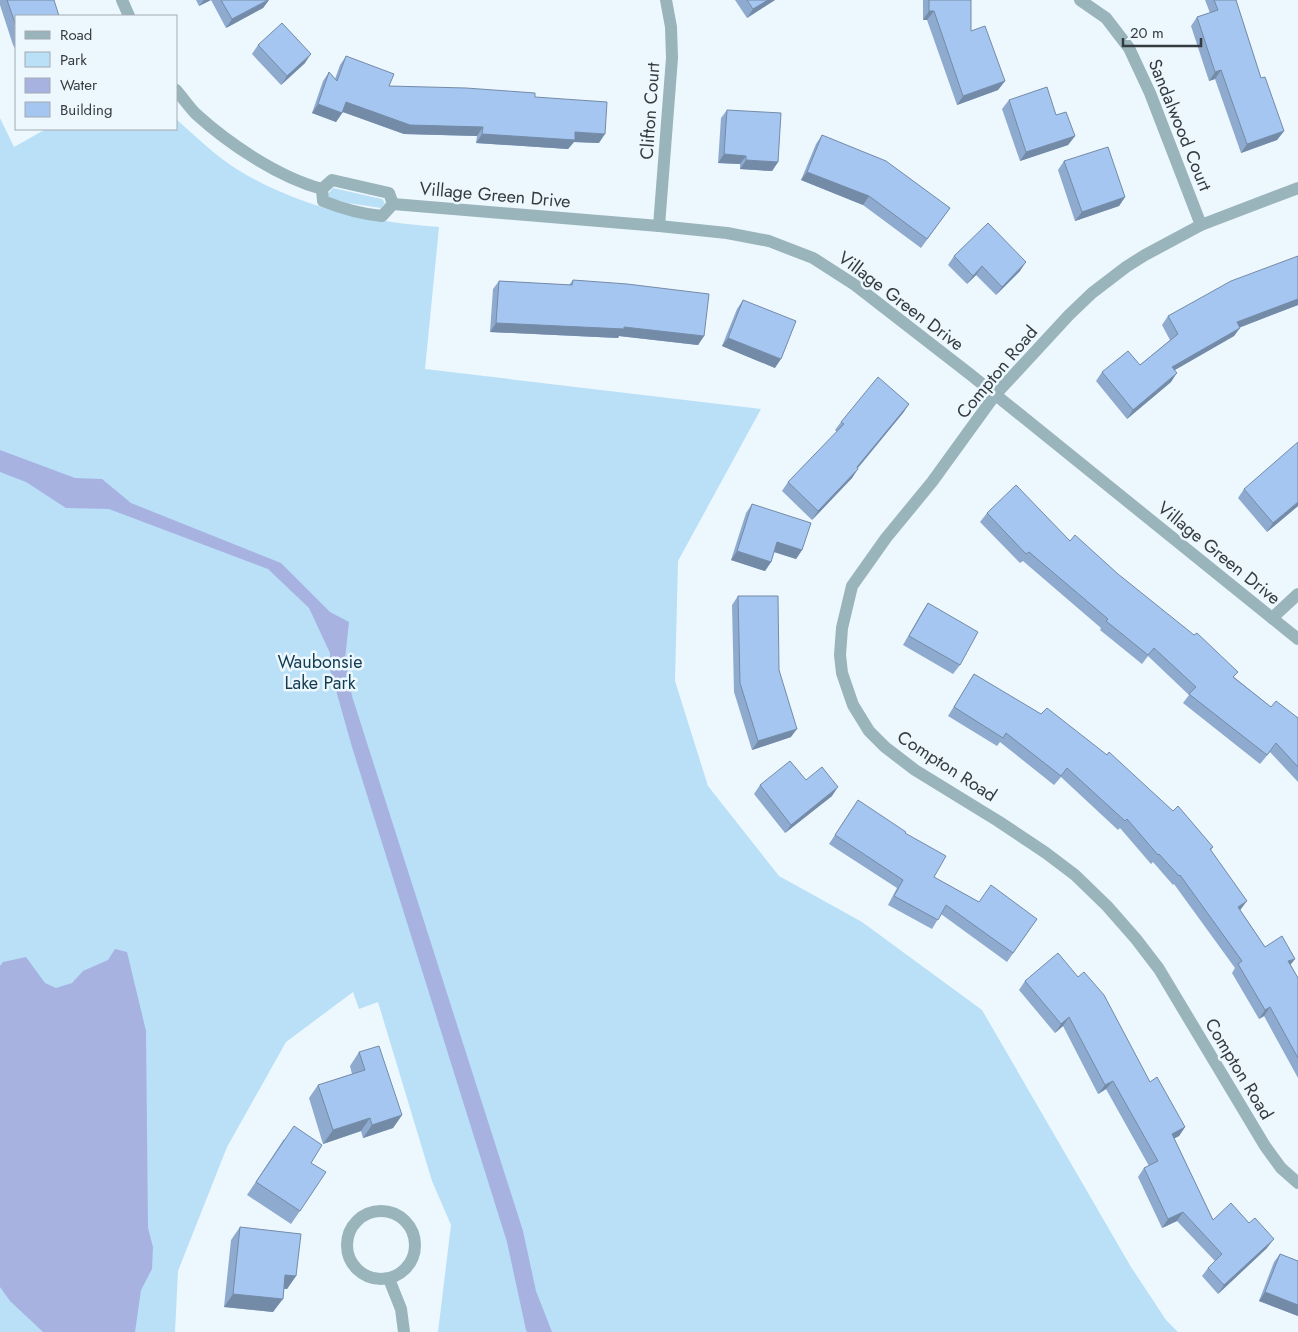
<svg xmlns="http://www.w3.org/2000/svg" width="1298" height="1332" font-family="Jost,sans-serif">
<style>
.green{fill:#b9e0f7}
.water{fill:#a7b2e1}
.lines{fill:none;stroke-linecap:round;stroke-linejoin:round}
.street{stroke:#99b4bb;stroke-width:12}
.wall{fill:#8eaace}
.shaded-wall{fill:#748ba8}
.building{fill:#a5c6f0;stroke:#748ba8}
.labels{text-anchor:middle;stroke-width:5;stroke-linejoin:round;paint-order:stroke}
.street-label{font-size:18px;fill:#353c40;stroke:#edf7fe}
.park-label{font-size:18px;fill:#113c52;stroke:#edf7fe}
</style>
<rect width="100%" height="100%" fill="#edf7fe"/>
<g class="green">
<path d="M0 118 14 147 46 129H176V119C196 137 216 156 238 170 301 208 367 222 439 227L425 369 761 409 678 561 675 681 708 786 779 876 862 922 982 1010 1131 1267 1166 1320 1178 1332H438L451 1225 432 1181 378 1002 359 1009 353 992 286 1042 227 1147 178 1271 175 1332H0Z"/>
<path d="M333 188 382 199 385 203 381 208 348 203 329 198 328 194Z"/>
</g>
<g class="water">
<path d="M0 450 75 478 102 479 131 503 281 563 330 612 349 622 345 659 352 696 523 1231 536 1291 552 1332H527L526 1330 507 1242 352 747 330 669V653L309 608 268 569 109 509 66 508 26 482 0 472Z"/>
<path d="M115 949 127 952 146 1031 148 1228 153 1247 152 1269 141 1290 135 1332H43L10 1301 0 1287V966L3 962 26 957 45 983 56 988 72 983 83 971 108 960Z"/>
</g>
<g class="lines">
<g class="street">
<path d="M122 0 129 16"/>
<path d="M1080 0 1106 18 1129 48 1150 93 1201 225"/>
<path d="M176 90C183 98 189 107 196 114 229 144 278 177 322 189"/>
<path d="M1298 188 1201 225 1145 255 1126 267 1092 293 1069 315 995 395 932 482 886 538 852 586 842 628 840 655 842 673 853 705 869 731 885 747 915 770 998 821 1046 853 1075 875 1107 906 1136 939 1159 969 1265 1146 1281 1168 1298 1183"/>
<path d="M322 189 323 201C343 209 361 214 382 216L393 204"/>
<path d="M322 189 332 180 389 193 393 204"/>
<path d="M393 204 659 226 727 233 769 241 813 258 855 285 971 375 1298 639"/>
<path d="M659 226 672 58 671 27 666 0"/>
<path d="M1272 618 1298 594"/>
<circle cx="381" cy="1245" r="34"/>
<path d="M389 1279 401 1309 404 1332"/>
</g>
</g>
<g class="wall">
<path d="M0 0H54L16 16V50L13 45 0 5Z"/>
<path d="M196 0H269L263 8 226 28 211 0 199 6Z"/>
<path d="M735 0H775L747 18Z"/>
<path d="M923 0H971V31L1005 81 998 90 957 105 927 20H923Z"/>
<path d="M1205 0H1236L1261 78 1284 131 1277 140 1241 153 1215 79 1209 81 1191 26 1197 17 1210 13Z"/>
<path d="M258 45 305 63 281 85 252 54Z"/>
<path d="M346 56 389 86 535 97 599 143 574 142 568 149 476 143 477 136 404 134 343 112 336 122 312 113 323 81 329 72 335 79 340 65Z"/>
<path d="M1009 100 1056 115 1075 136 1068 145 1020 161 1002 109Z"/>
<path d="M727 110 778 162 772 171 740 169V164L718 163 721 118Z"/>
<path d="M822 135 950 208 921 248 863 205 801 180 816 144Z"/>
<path d="M1064 161 1125 197 1119 206 1075 221 1058 170Z"/>
<path d="M954 256 1020 271 996 295 976 275 967 284 948 265Z"/>
<path d="M1298 256V305L1240 327 1234 336 1175 370 1171 382 1127 419 1096 381 1102 372 1140 365 1170 340 1162 325 1168 316Z"/>
<path d="M573 280 704 336 698 345 619 336 618 338 490 332 493 289 499 281 569 285Z"/>
<path d="M743 300 775 368 722 346 737 309Z"/>
<path d="M909 404 903 413 858 468 852 478 812 520 782 491 788 482 837 432 835 430 841 422Z"/>
<path d="M1244 489 1298 506 1267 532 1238 498Z"/>
<path d="M752 504 802 550 796 559 774 552 771 562 765 571 731 560 746 513Z"/>
<path d="M987 513 1070 541 1234 677 1271 707 1298 718V782L1270 752 1260 764 1183 703 1189 695 1148 656 1142 664 1100 630 1101 628 1023 561 1020 563 980 522Z"/>
<path d="M738 596 779 670 791 737 752 750 734 692 732 605Z"/>
<path d="M928 603 960 665 953 674 903 645 922 612Z"/>
<path d="M974 674 1173 811 1213 847 1211 850 1241 909 1240 910 1265 947 1291 965 1298 978V1078L1264 1016 1259 1019 1232 973 1235 968 1174 884 1173 885 1153 862 1151 864 1120 828 1118 830 1061 777 1054 785 1000 742 997 746 948 716Z"/>
<path d="M806 780 832 796 785 833 754 794 760 785Z"/>
<path d="M852 809 905 833 934 877 979 902 1037 919 1007 962 941 914 932 929 888 905 897 888 829 844Z"/>
<path d="M1025 981 1150 1082 1185 1127 1179 1136 1174 1138 1213 1220 1267 1248 1218 1294 1202 1276 1208 1268 1215 1261 1177 1221 1162 1228 1138 1177 1144 1168 1149 1166 1106 1089 1098 1094 1063 1026 1055 1033 1019 990Z"/>
<path d="M359 1052 402 1115 393 1128 363 1138 361 1131 323 1144 309 1098 318 1085 352 1074 350 1066Z"/>
<path d="M284 1139 311 1163 300 1211 291 1224 247 1195Z"/>
<path d="M240 1227 296 1276 287 1289H284L273 1312 224 1307 231 1240Z"/>
<path d="M1280 1254 1298 1261V1316L1259 1301 1274 1262Z"/>
</g>
<g class="shaded-wall">
<path d="M204 0H211L199 6Z"/>
<path d="M269 0 263 8 226 28 232 19Z"/>
<path d="M768 0H775L747 18 753 9Z"/>
<path d="M929 11H934L927 20H923Z"/>
<path d="M311 54 305 63 281 85 287 76Z"/>
<path d="M1221 70 1215 79 1209 81 1215 72Z"/>
<path d="M1005 81 998 90 957 105 963 96Z"/>
<path d="M346 102 483 127 477 136 404 134 340 111Z"/>
<path d="M318 104 342 113 336 122 312 113Z"/>
<path d="M1284 131 1277 140 1241 153 1247 144Z"/>
<path d="M575 132 605 134 599 143 574 142 568 149 476 143 482 134Z"/>
<path d="M1075 136 1068 145 1020 161 1026 152Z"/>
<path d="M724 154 746 156 740 164 718 163Z"/>
<path d="M746 160 778 162 772 171 740 169Z"/>
<path d="M807 172 869 196 863 205 801 180Z"/>
<path d="M1125 197 1119 206 1075 221 1082 212Z"/>
<path d="M1026 262 1020 271 996 295 1002 287Z"/>
<path d="M982 266 976 275 967 284 973 276Z"/>
<path d="M1298 299V305L1231 331 1237 322Z"/>
<path d="M496 323 624 327 704 336 698 345 619 336 618 338 490 332Z"/>
<path d="M1240 328 1234 336 1166 375 1172 367Z"/>
<path d="M728 338 781 359 775 368 722 346Z"/>
<path d="M1177 373 1171 382 1127 419 1133 410Z"/>
<path d="M909 404 903 413 851 476 857 467Z"/>
<path d="M858 469 852 478 812 520 818 511Z"/>
<path d="M1298 502V506L1267 532 1273 523Z"/>
<path d="M777 542 802 550 796 559 771 551Z"/>
<path d="M737 551 771 562 765 571 731 560Z"/>
<path d="M797 729 791 737 752 750 758 741Z"/>
<path d="M838 787 832 796 785 833 791 825Z"/>
<path d="M1247 901 1241 909 1231 916 1238 907Z"/>
<path d="M1295 959 1288 968V961Z"/>
<path d="M1270 1007 1264 1016 1259 1019 1265 1010Z"/>
<path d="M1069 1017 1063 1026 1055 1033 1061 1024Z"/>
<path d="M1113 1081 1106 1089 1098 1094 1105 1085Z"/>
<path d="M402 1115 393 1128 363 1138 372 1125Z"/>
<path d="M370 1118 361 1131 323 1144 333 1130Z"/>
<path d="M1185 1127 1179 1136 1166 1143 1172 1134Z"/>
<path d="M1183 1212 1177 1221 1162 1228 1168 1219Z"/>
<path d="M1274 1239 1267 1248 1218 1294 1224 1285Z"/>
<path d="M285 1275 296 1276 287 1289 276 1288Z"/>
<path d="M1265 1292 1298 1305V1316L1259 1301Z"/>
<path d="M233 1294 283 1299 273 1312 224 1307Z"/>
</g>
<g class="building">
<path d="M7 0H54L59 16H16V26Z"/>
<path d="M221 0H268L232 19Z"/>
<path d="M747 0H768L753 9Z"/>
<path d="M929 0H971V31L985 26 1005 81 963 96 934 11H929Z"/>
<path d="M1214 0H1236L1261 78 1265 77 1284 131 1247 144 1221 70 1215 72 1197 17 1218 10Z"/>
<path d="M282 23 311 54 287 76 258 45Z"/>
<path d="M346 56 394 74 389 86 466 88 535 93V97L607 102 605 134 575 132V140L482 134 483 127 410 125 346 102 342 113 318 104 329 72 337 81Z"/>
<path d="M1047 87 1056 115 1066 112 1075 136 1026 152 1009 100Z"/>
<path d="M727 110 781 113 778 162 746 160V156L724 154Z"/>
<path d="M822 135 886 161 950 208 927 239 869 196 807 172Z"/>
<path d="M1108 147 1125 197 1082 212 1064 161Z"/>
<path d="M988 223 1026 262 1002 287 982 266 973 276 954 256Z"/>
<path d="M1298 256V299L1237 322 1240 328 1172 367 1177 373 1133 410 1102 372 1128 351 1140 365 1178 334 1168 316 1231 281Z"/>
<path d="M573 280 627 284 709 294 704 336 624 327V329L496 323 499 281 572 285Z"/>
<path d="M743 300 796 321 781 359 728 338Z"/>
<path d="M878 377 909 404 857 467 858 469 818 511 788 482 844 424 841 422Z"/>
<path d="M1298 442V502L1273 523 1244 489Z"/>
<path d="M1016 485 1070 541 1075 535 1118 574 1194 635 1197 633 1238 672 1233 677 1271 707 1276 701 1298 718V767L1276 743 1267 755 1189 694 1196 687 1154 648 1148 655 1106 621 1108 619 1029 552 1026 554 987 513Z"/>
<path d="M752 504 811 523 802 550 777 542 771 562 737 551Z"/>
<path d="M738 596H778L779 670 797 729 758 741 740 683Z"/>
<path d="M928 603 978 632 960 665 909 636Z"/>
<path d="M974 674 1041 714 1047 708 1107 755 1109 752 1173 811 1178 806 1213 847 1210 849 1247 901 1238 907 1265 947 1282 936 1295 959 1288 961 1298 978V1058L1270 1007 1265 1010 1238 964 1242 961 1180 875 1179 876 1159 854 1158 855 1127 819 1125 821 1067 768 1061 776 1006 733 1003 738 954 707Z"/>
<path d="M790 761 806 780 822 767 838 787 791 825 760 785Z"/>
<path d="M858 800 906 832 905 833 946 856 934 877 979 902 991 885 1037 919 1013 953 946 905 938 920 894 896 903 880 835 835Z"/>
<path d="M1058 953 1078 977 1084 972 1104 995 1150 1082 1157 1077 1185 1127 1172 1134 1213 1220 1231 1203 1249 1223 1255 1218 1274 1239 1224 1285 1208 1268 1222 1254 1183 1212 1168 1219 1144 1168 1158 1161 1113 1081 1105 1085 1069 1017 1061 1024 1025 981Z"/>
<path d="M379 1046 402 1115 372 1125 370 1118 333 1130 318 1085 365 1070 359 1052Z"/>
<path d="M294 1126 322 1145 311 1163 326 1172 300 1211 256 1182Z"/>
<path d="M240 1227 301 1234 296 1276 285 1275 283 1299 233 1294Z"/>
<path d="M1280 1254 1298 1261V1305L1265 1292Z"/>
</g>
<g class="labels">
<g class="street-label">
<text transform="translate(650 111) rotate(-86)" y="6">Clifton Court</text>
<text transform="translate(1180 125) rotate(68)" y="6">Sandalwood Court</text>
<text transform="translate(495 195) rotate(5)" y="6">Village Green Drive</text>
<text transform="translate(901 301) rotate(37)" y="6">Village Green Drive</text>
<text transform="translate(997 372) rotate(-50)" y="6">Compton Road</text>
<text transform="translate(1219 553) rotate(39)" y="6">Village Green Drive</text>
<text transform="translate(947 766) rotate(33)" y="6">Compton Road</text>
<text transform="translate(1239 1069) rotate(59)" y="6">Compton Road</text>
</g>
<g class="park-label">
<text x="320" y="668">Waubonsie<tspan x="320" dy="21">Lake Park</tspan></text>
</g>
</g>
<rect x="15" y="15" width="162" height="115" fill="#edf7fe" stroke="#a3acb2"/>
<rect x="25" y="31" width="25" height="8" fill="#99b4bb" stroke="#a3acb2"/>
<text x="60" y="40" font-size="15" fill="#353c40">Road</text>
<rect x="25" y="52" width="25" height="15" fill="#b9e0f7" stroke="#a3acb2"/>
<text x="60" y="65" font-size="15" fill="#353c40">Park</text>
<rect x="25" y="78" width="25" height="15" fill="#a7b2e1" stroke="#a3acb2"/>
<text x="60" y="90" font-size="15" fill="#353c40">Water</text>
<rect x="25" y="102" width="25" height="15" fill="#a5c6f0" stroke="#a3acb2"/>
<text x="60" y="115" font-size="15" fill="#353c40">Building</text>
<path d="M1123 38v8h78v-8" fill="none" stroke="#353c40" stroke-width="2.5"/>
<text x="1130" y="38" font-size="15" fill="#353c40" stroke="#edf7fe" stroke-width="4" paint-order="stroke">20 m</text>
</svg>
